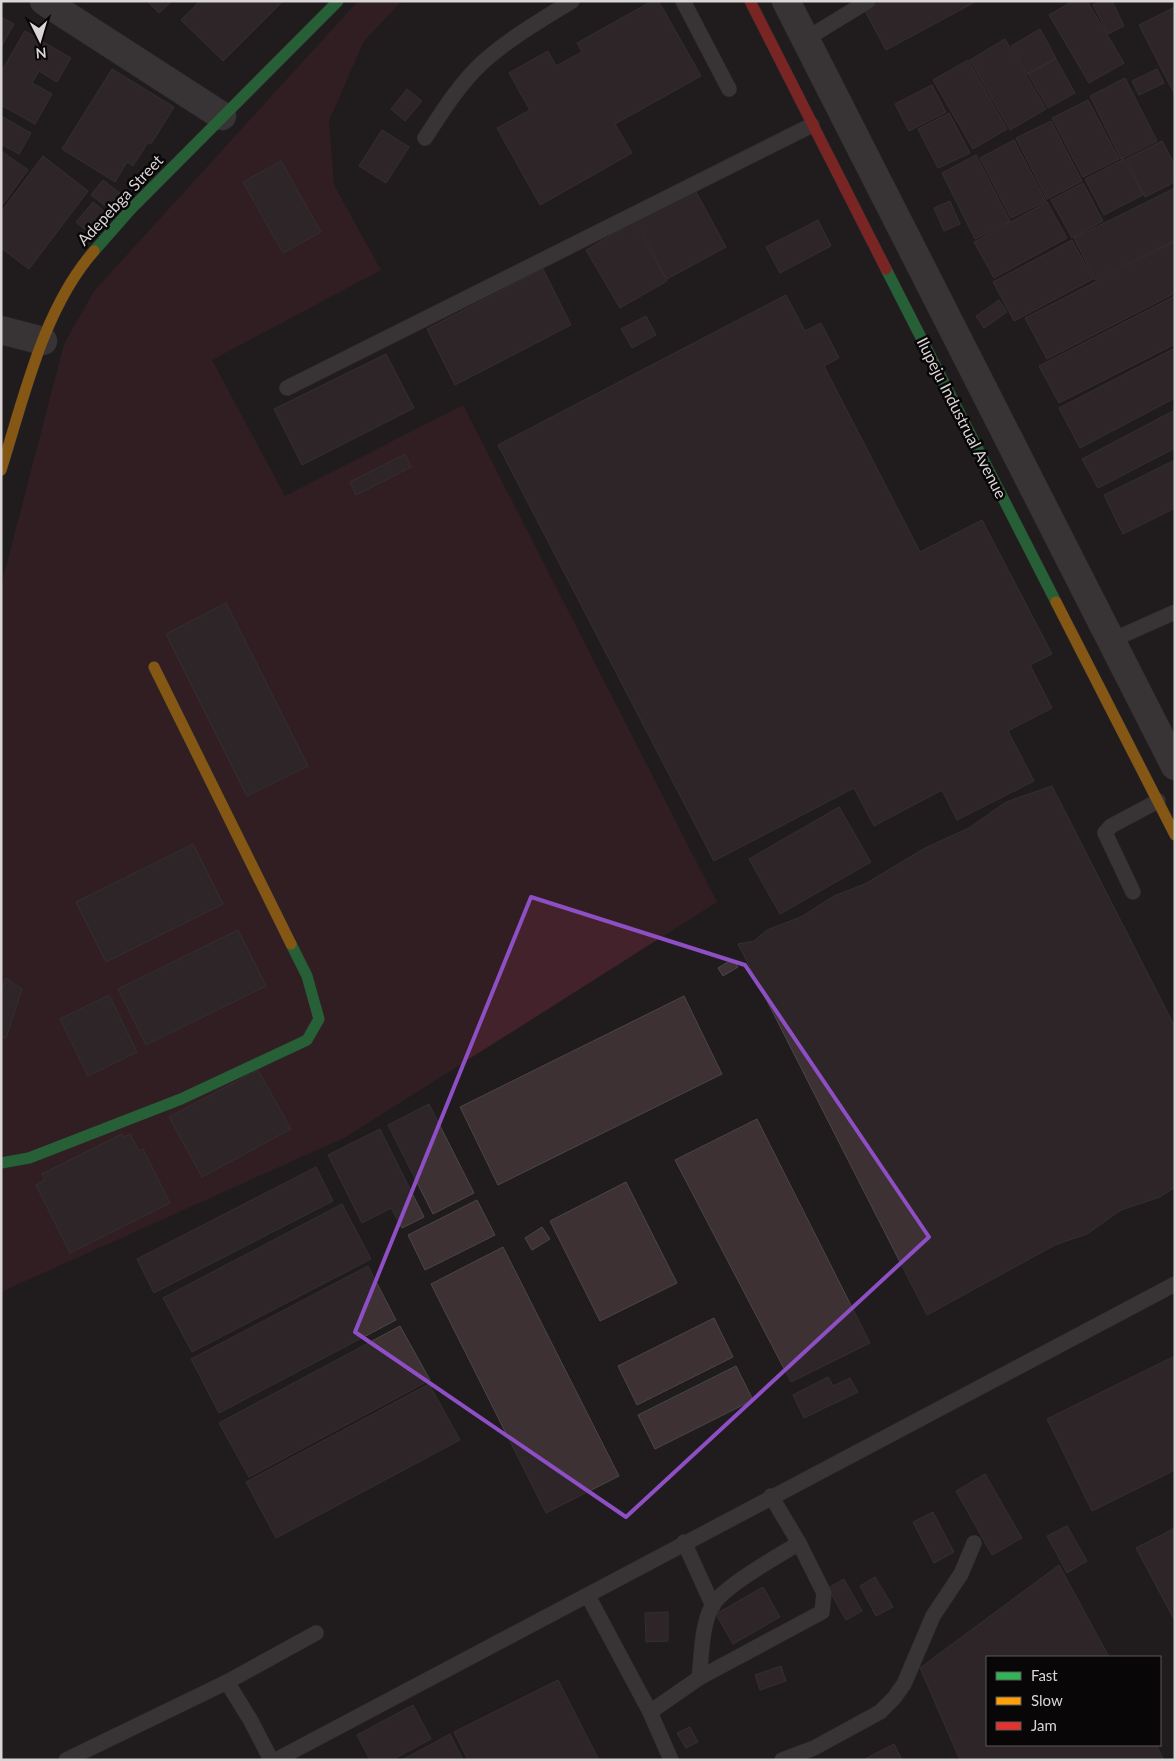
<svg xmlns="http://www.w3.org/2000/svg" width="1176" height="1761" font-family="Lato,sans-serif">
<style>
.green{fill:#43222b}
.building{fill:#3d3134;stroke:#4b4648}
.lines{fill:none;stroke-linecap:round;stroke-linejoin:round}
.lane-casing{stroke:#3b3738;stroke-width:16}
.street-casing{stroke:#3b3738;stroke-width:29}
.fast-casing{stroke:#3b3738;stroke-width:12}
.slow-casing{stroke:#3b3738;stroke-width:12}
.jam-casing{stroke:#3b3738;stroke-width:12}
.lane{stroke:#545152;stroke-width:15}
.street{stroke:#545152;stroke-width:28}
.fast{stroke:#30b455;stroke-width:11}
.slow{stroke:#ff9f0a;stroke-width:11}
.jam{stroke:#e5322d;stroke-width:11}
.marked{fill:none;stroke:#8e4ec4;stroke-width:4;stroke-linejoin:round}
.labels{text-anchor:middle;stroke-width:5;stroke-linejoin:round;paint-order:stroke}
.street-label{font-size:16px;fill:#dad5d6;stroke:#080607}
</style>
<rect width="100%" height="100%" fill="#201b1d"/>
<path class="green" d="M358 1H402L364 41 329 121 334 185 381 270 212 360 285 496 463 405 717 902 346 1137 1 1292V586L64 344 94 291Z"/>
<g class="building">
<path d="M147 1H172L159 13Z"/>
<path d="M200 1H283L223 61 181 20Z"/>
<path d="M652 1H658L663 9 701 76 615 124 632 153 540 205 497 128 530 110 509 73 548 51 556 66 582 52 577 43Z"/>
<path d="M882 1H977L886 50 865 11Z"/>
<path d="M1073 1H1087L1124 63 1089 83 1049 15Z"/>
<path d="M1101 1H1112L1124 26 1108 34 1093 5Z"/>
<path d="M1175 7V95L1139 25Z"/>
<path d="M1 17 14 24 1 47Z"/>
<path d="M1040 29 1056 58 1027 74 1011 46Z"/>
<path d="M25 31 71 58 57 82 39 71 32 83 52 94 35 124 1 105V72Z"/>
<path d="M1005 39 1046 109 1010 130 970 60Z"/>
<path d="M1056 59 1075 93 1048 108 1028 74Z"/>
<path d="M968 60 1007 129 973 149 933 80Z"/>
<path d="M112 69 174 107 151 144 148 142 133 166 127 162 115 182 62 149Z"/>
<path d="M1157 69 1164 83 1139 95 1132 81Z"/>
<path d="M1125 78 1157 141 1121 159 1090 96Z"/>
<path d="M932 85 946 112 909 131 895 104Z"/>
<path d="M407 89 422 101 405 121 391 109Z"/>
<path d="M1088 100 1119 159 1083 177 1052 118Z"/>
<path d="M949 113 970 153 938 168 918 129Z"/>
<path d="M1 116 31 133 19 154 1 144Z"/>
<path d="M1051 121 1082 181 1047 199 1016 138Z"/>
<path d="M382 130 409 147 386 183 359 166Z"/>
<path d="M1014 140 1046 201 1011 218 980 158Z"/>
<path d="M1162 141 1175 165V182L1145 197 1126 159Z"/>
<path d="M1 151 28 170 3 204 1 203Z"/>
<path d="M976 155 1010 221 975 239 942 173Z"/>
<path d="M43 156 88 191 29 269 1 248V212Z"/>
<path d="M1124 159 1143 195 1104 215 1085 179Z"/>
<path d="M281 161 321 232 283 253 243 182Z"/>
<path d="M103 180 120 193 108 208 91 195Z"/>
<path d="M1083 183 1103 221 1072 238 1051 200Z"/>
<path d="M1175 188V240L1095 280 1074 238Z"/>
<path d="M695 190 726 247 667 279 636 222Z"/>
<path d="M950 201 960 224 944 231 934 208Z"/>
<path d="M93 202 105 212 89 233 76 222Z"/>
<path d="M1047 202 1067 238 994 278 974 242Z"/>
<path d="M818 220 831 246 780 273 766 247Z"/>
<path d="M634 222 667 281 620 308 586 250Z"/>
<path d="M1072 240 1093 279 1014 321 993 282Z"/>
<path d="M1175 241V293L1047 359 1025 318Z"/>
<path d="M543 269 571 325 455 385 427 329Z"/>
<path d="M786 295 805 331 821 323 839 358 824 366 920 552 982 520 1052 654 1030 665 1052 708 1008 731 1034 781 957 820 942 790 874 826 854 788 714 861 498 445Z"/>
<path d="M1175 296V344L1059 403 1039 366Z"/>
<path d="M999 300 1007 312 984 328 976 316Z"/>
<path d="M646 316 656 335 632 348 621 329Z"/>
<path d="M1175 348V398L1080 448 1059 408Z"/>
<path d="M386 354 414 408 302 465 274 409Z"/>
<path d="M1175 410V448L1098 488 1082 459Z"/>
<path d="M405 454 411 467 356 495 350 482Z"/>
<path d="M1175 460V508L1123 534 1104 495Z"/>
<path d="M226 603 308 766 247 796 166 634Z"/>
<path d="M1052 786 1175 1027V1187L1160 1197 1121 1210 1087 1234 1055 1245 927 1315 738 944 754 941 767 930 801 917 834 896 865 884 925 848 969 828 1006 802Z"/>
<path d="M839 807 871 862 780 914 749 859Z"/>
<path d="M193 844 223 904 106 962 76 902Z"/>
<path d="M238 930 266 986 146 1045 118 989Z"/>
<path d="M733 959 738 967 723 976 718 968Z"/>
<path d="M6 978 22 989 6 1038 1 1037V993Z"/>
<path d="M109 995 137 1052 88 1076 60 1019Z"/>
<path d="M684 996 722 1074 498 1185 460 1107Z"/>
<path d="M258 1070 291 1129 202 1177 169 1117Z"/>
<path d="M429 1104 474 1193 433 1214 388 1125Z"/>
<path d="M757 1119 870 1343 791 1382 675 1160Z"/>
<path d="M380 1129 424 1217 402 1228 391 1208 362 1223 328 1155Z"/>
<path d="M122 1134 124 1137 130 1134 139 1151 143 1149 170 1203 70 1253 36 1185 45 1180 42 1174Z"/>
<path d="M316 1167 333 1201 154 1293 137 1259Z"/>
<path d="M626 1182 677 1283 600 1321 550 1221Z"/>
<path d="M477 1200 495 1235 425 1270 408 1235Z"/>
<path d="M342 1204 371 1259 192 1352 163 1298Z"/>
<path d="M542 1227 550 1239 532 1250 525 1238Z"/>
<path d="M503 1247 619 1476 546 1513 431 1284Z"/>
<path d="M368 1266 396 1320 219 1413 191 1359Z"/>
<path d="M714 1318 733 1357 637 1405 618 1366Z"/>
<path d="M400 1326 430 1380 249 1477 219 1423Z"/>
<path d="M1175 1356V1470L1092 1511 1047 1419Z"/>
<path d="M736 1366 753 1400 655 1449 638 1415Z"/>
<path d="M828 1377 833 1386 850 1378 858 1392 804 1418 793 1395Z"/>
<path d="M429 1384 460 1440 276 1538 246 1482Z"/>
<path d="M985 1474 1022 1538 992 1555 956 1491Z"/>
<path d="M933 1512 954 1552 934 1563 913 1522Z"/>
<path d="M1067 1526 1087 1561 1067 1573 1047 1536Z"/>
<path d="M1175 1528V1621L1136 1548Z"/>
<path d="M1059 1565 1109 1657H987V1745H1156L1164 1760H960L920 1668Z"/>
<path d="M875 1577 893 1607 876 1616 860 1586Z"/>
<path d="M844 1579 862 1611 846 1620 828 1588Z"/>
<path d="M763 1587 780 1617 733 1644 716 1614Z"/>
<path d="M668 1612V1641L646 1642 645 1613Z"/>
<path d="M781 1666 786 1681 760 1690 755 1675Z"/>
<path d="M558 1680 599 1760H468L454 1732Z"/>
<path d="M413 1705 431 1739 392 1760H370L357 1735Z"/>
<path d="M690 1727 698 1742 686 1748 677 1733Z"/>
<path d="M450 1734 463 1760H402Z"/>
<path d="M894 1744 902 1760H863Z"/>
</g>
<g class="lines">
<g class="lane-casing">
<g id="lane">
<path d="M683 1 729 89"/>
<path d="M806 39 868 1"/>
<path d="M425 138C442 112 460 83 483 62 510 38 541 20 572 1"/>
<path d="M287 388 812 125"/>
<path d="M1110 641 1175 612"/>
<path d="M1133 892 1105 833 1111 826 1158 801"/>
<path d="M684 1542 713 1606"/>
<path d="M588 1596 650 1712 671 1760"/>
<path d="M699 1678C702 1655 701 1627 712 1606 725 1585 777 1557 799 1543"/>
<path d="M227 1682 251 1721 271 1760"/>
<path d="M650 1712 699 1678 822 1612 824 1593 799 1543 771 1496"/>
<path d="M66 1760 227 1682 316 1633"/>
<path d="M276 1760 1175 1284"/>
<path d="M782 1760 814 1748 880 1712 894 1698 904 1684 933 1616 961 1574 974 1543"/>
</g>
</g>
<g class="street-casing">
<g id="street">
<path d="M44 1 222 116"/>
<path d="M786 1 1175 766"/>
<path d="M1 330 43 341"/>
</g>
</g>
<g class="fast-casing">
<g id="fast">
<path d="M94 251 131 209 338 1"/>
<path d="M886 269 1056 602"/>
<path d="M1 1163 29 1158 181 1099 307 1040 319 1019 307 976 291 944"/>
</g>
</g>
<g class="slow-casing">
<g id="slow">
<path d="M1 470C24 398 43 309 94 251"/>
<path d="M1056 602 1175 835"/>
<path d="M154 667 291 944"/>
</g>
</g>
<g class="jam-casing">
<path id="jam" d="M750 1 886 269"/>
</g>
<use href="#lane" class="lane"/>
<use href="#street" class="street"/>
<use href="#fast" class="fast"/>
<use href="#slow" class="slow"/>
<use href="#jam" class="jam"/>
</g>
<path d="M0 0H1176V1761H0ZM531 897 745 965 929 1237 626 1517 355 1332Z" fill="#201b1d" fill-opacity=".55" fill-rule="evenodd"/>
<path class="marked" d="M531 897 745 965 929 1237 626 1517 355 1332Z"/>
<g class="labels">
<g class="street-label">
<text transform="translate(120 200) rotate(-47)" y="6">Adepebga Street</text>
<text transform="translate(962 418) rotate(63)" y="6">Ilupeju Industrual Avenue</text>
</g>
</g>
<rect width="1176" height="1761" fill="none" stroke="#dad5d6" stroke-width="5"/>
<rect x="986" y="1656" width="175" height="90" fill="#080607" stroke="#5c595a"/>
<rect x="996" y="1672" width="25" height="8" fill="#30b455" stroke="#5c595a"/>
<text x="1031" y="1681" font-size="15" fill="#dad5d6">Fast</text>
<rect x="996" y="1697" width="25" height="8" fill="#ff9f0a" stroke="#5c595a"/>
<text x="1031" y="1706" font-size="15" fill="#dad5d6">Slow</text>
<rect x="996" y="1722" width="25" height="8" fill="#e5322d" stroke="#5c595a"/>
<text x="1031" y="1731" font-size="15" fill="#dad5d6">Jam</text>
<g transform="translate(40 40) rotate(175)" stroke="#080607" stroke-width="4" paint-order="stroke">
<path d="M0-4L9 19L0 12L-9 19Z" fill="#dad5d6"/>
<text y="-8" font-size="14" font-weight="bold" text-anchor="middle" fill="#dad5d6">N</text>
</g>
</svg>
